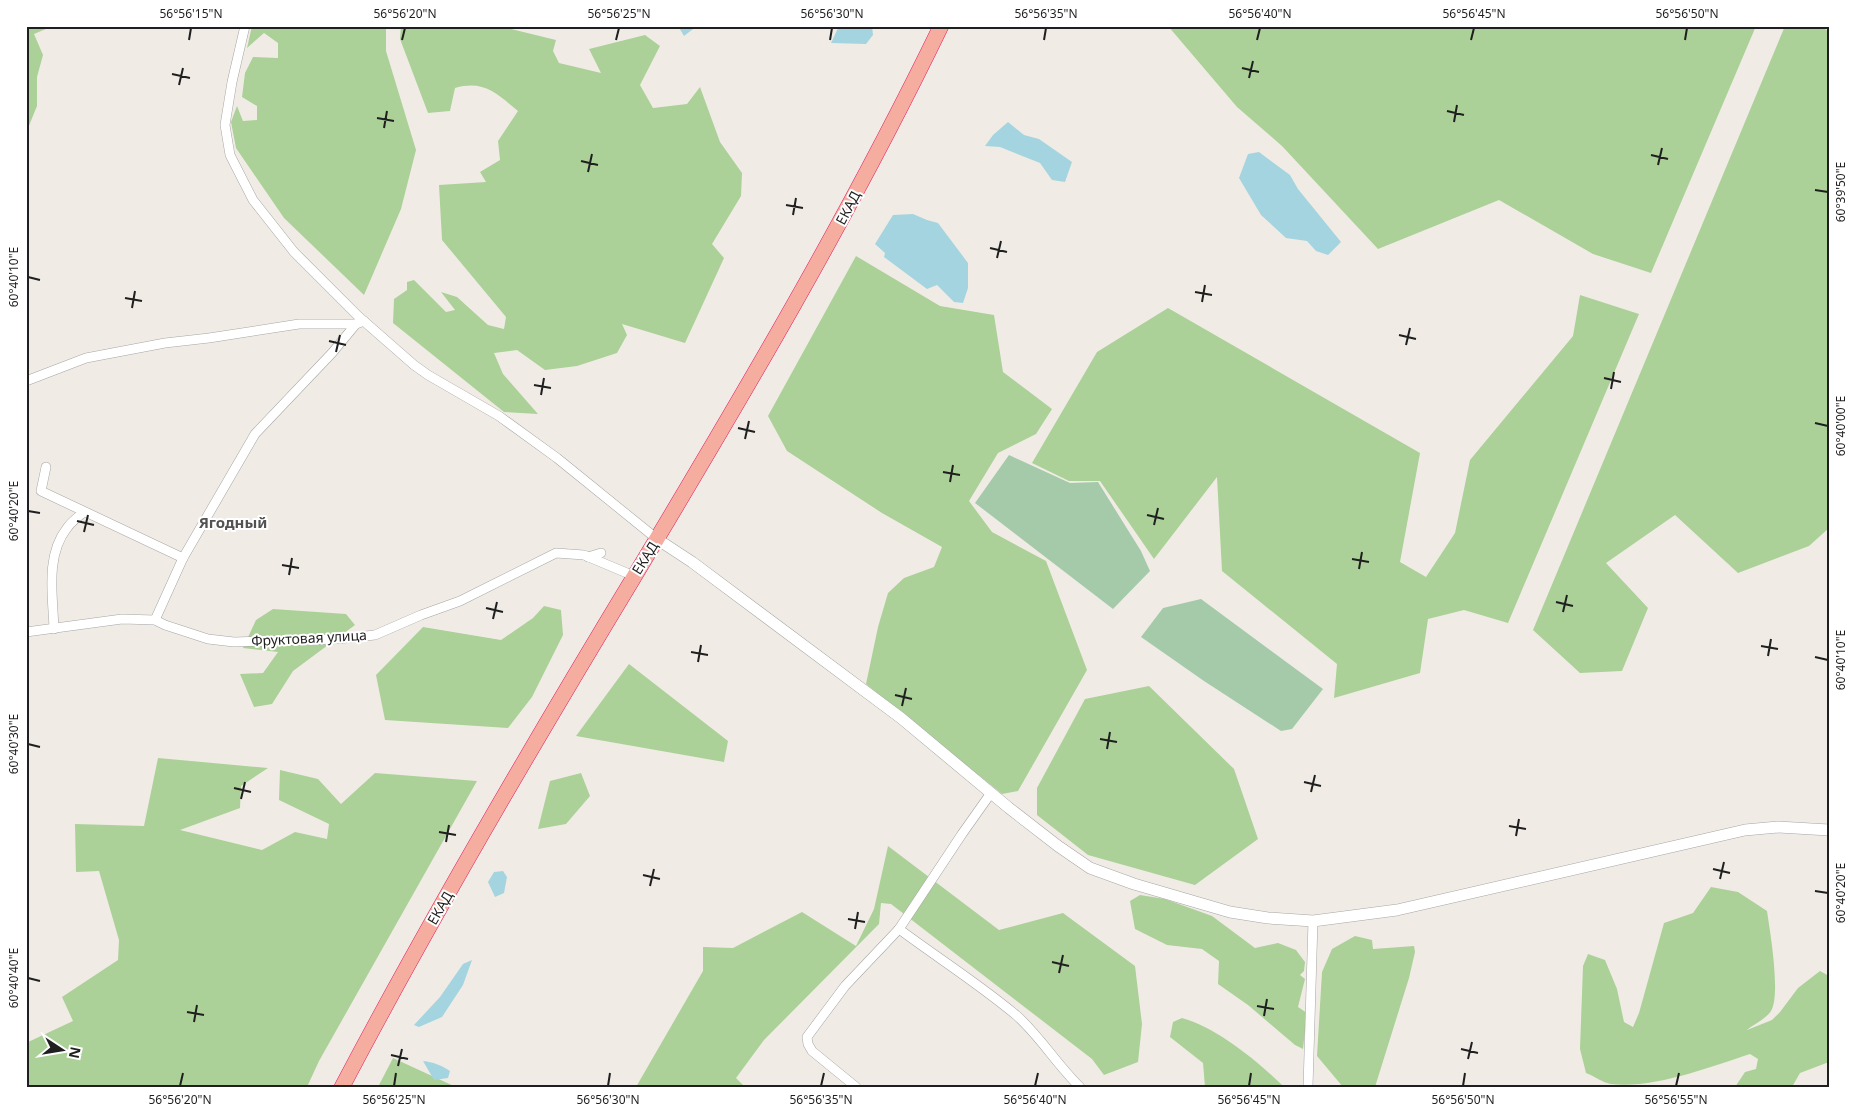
<svg xmlns="http://www.w3.org/2000/svg" width="1855" height="1113" font-family="'Noto Sans',sans-serif">
<style>
.forest{fill:#abd198}
.cemetery{fill:#a5caa9}
.water{fill:#a4d4df}
.lines{fill:none;stroke-linecap:round;stroke-linejoin:round}
.minor-casing{stroke:#a6a6a6;stroke-width:10}
.tertiary-casing{stroke:#a6a6a6;stroke-width:12}
.trunk-casing{stroke:#e11f69;stroke-width:16}
.minor{stroke:#fff;stroke-width:9}
.tertiary{stroke:#fff;stroke-width:11}
.trunk{stroke:#f4ad9e;stroke-width:15}
.ticks{fill:none;stroke:#1f1f1f;stroke-width:2}
.labels{text-anchor:middle;stroke-width:4;stroke-linejoin:round;paint-order:stroke}
.street-label{font-size:14px;fill:#1f1f1f;stroke:#fff}
.neighbourhood-label{font-size:15px;font-weight:bold;fill:#525252;stroke:#fff}
.neatline{fill:none;stroke:#1f1f1f;stroke-width:2}
.ticks-label{font-size:12px;text-anchor:middle;fill:#1f1f1f}
</style>
<rect width="100%" height="100%" fill="#f0ece5"/>
<g class="forest">
<path d="M26 26H53L34 34 43 55 37 77V106L26 133Z"/>
<path d="M252 26H386V51L416 150 401 209 364 295 284 218 236 148 231 122 237 106 243 121 257 120V106L242 97 245 73 253 57 278 58V43L264 33 247 48Z"/>
<path d="M401 26H499L556 40 553 51 559 63 601 73 589 49 645 35 660 46 640 85 653 108 687 104 700 87 720 142 742 173 741 196 712 244 724 258 685 343 622 324 627 335 617 353 577 366 545 370 517 350 494 353 503 374 538 414 504 412 393 323 394 299 407 290V282L414 280 446 312 455 310 441 292 457 297 488 325 504 329 506 317 442 240 439 185 486 182 480 172 500 160 498 141 518 111C496 93 484 80 455 88L450 111 428 113 400 39Z"/>
<path d="M1168 26H1756L1651 273 1593 254 1499 200 1378 249 1282 146 1237 107Z"/>
<path d="M1785 26H1821L1829 32V528L1809 546 1738 573 1675 515 1606 563 1648 608 1622 671 1580 673 1533 630Z"/>
<path d="M856 256 940 306 994 315 1003 372 1052 409 1036 434 998 453 969 501 992 532 1046 561 1087 670 1018 791 1002 794 866 684 878 627 888 593 904 578 934 567 942 547 882 513 787 451 768 416Z"/>
<path d="M1580 295 1639 314 1508 623 1464 610 1428 619 1420 673 1334 698 1337 664 1222 571 1217 477 1154 559 1100 481H1069L1032 463 1097 352 1168 308 1420 453 1400 562 1426 577 1455 533 1470 460 1573 336Z"/>
<path d="M544 606 561 610 563 635 532 697 508 728 385 720 376 675 423 627 501 640 533 618Z"/>
<path d="M273 609 346 614 355 625 293 671 272 704 254 707 240 674 263 673 278 652 243 648 256 620Z"/>
<path d="M629 664 728 741 724 762 576 736Z"/>
<path d="M1149 686 1234 769 1258 839 1195 885 1088 855 1037 815V788L1085 699Z"/>
<path d="M158 758 268 768 241 786 240 808 180 830 262 850 295 832 327 839 329 824 279 800 280 770 318 779 341 804 375 773 477 781 319 1061 307 1087H26V1043L73 1021 62 997 118 960 119 940 99 871 76 872 75 824 144 826Z"/>
<path d="M581 773 590 796 566 824 538 829 550 781Z"/>
<path d="M888 846 999 930 1063 913 1135 966 1142 1024 1138 1062 1104 1075 1092 1059 891 904 881 903 879 924 764 1040 736 1078 745 1087H636L703 971V947L733 948 802 912 856 946 874 909Z"/>
<path d="M1711 887 1738 892 1767 911C1770 931 1781 994 1771 1011 1767 1018 1754 1024 1747 1030L1772 1020 1780 1012 1798 988 1820 971 1829 976V1062L1800 1073 1792 1087H1735L1745 1072 1756 1069 1758 1059 1750 1054C1710 1067 1654 1089 1611 1084 1603 1083 1594 1076 1586 1073L1580 1049 1583 966 1588 954 1605 960 1617 989 1624 1022 1633 1027 1639 1013 1664 923 1693 913Z"/>
<path d="M1140 895 1165 899 1212 916 1255 948 1278 943 1296 950 1305 962 1304 971 1300 975 1305 979 1298 1007 1307 1013 1303 1049 1295 1045 1248 1005 1218 984 1219 961 1202 949 1167 945 1135 929 1130 901Z"/>
<path d="M1355 936 1372 940 1373 949 1414 946 1415 952 1409 978 1375 1087H1343L1317 1056 1322 972 1332 949Z"/>
<path d="M1182 1018C1216 1027 1259 1062 1284 1087H1205L1203 1063 1170 1037 1173 1022Z"/>
<path d="M393 1058 456 1087H378Z"/>
</g>
<g class="cemetery">
<path d="M1009 455 1070 483 1098 482 1141 551 1150 571 1113 609 975 503Z"/>
<path d="M1201 599 1323 689 1292 729 1281 731 1204 681 1141 637 1163 608Z"/>
</g>
<g class="water">
<path d="M678 26H697L684 36Z"/>
<path d="M839 26H872L873 35 866 44 831 43Z"/>
<path d="M1008 122 1024 135 1039 139 1072 162 1065 182 1052 180 1040 163 1000 147 985 146 993 135Z"/>
<path d="M1259 152 1290 175 1298 189 1341 242 1328 255 1316 251 1307 241 1286 238 1261 215 1239 178 1248 154Z"/>
<path d="M913 214 927 220 938 223 968 263V288L963 303 954 302 937 285 927 289 884 257 885 253 875 244 893 215Z"/>
<path d="M503 871 507 877 504 893 495 897 488 882 494 872Z"/>
<path d="M472 960 463 985 442 1017 419 1027 414 1025 440 997 463 964Z"/>
<path d="M423 1061C433 1062 441 1065 450 1071L448 1078 434 1080Z"/>
</g>
<g class="lines">
<g class="minor-casing">
<g id="minor">
<path d="M245 26 232 82 225 125 230 155 253 200 294 252 358 316 414 365 428 375 499 416 557 458 657 539"/>
<path d="M26 381 86 358 165 343 209 338 299 324H356"/>
<path d="M46 467 41 491 183 558"/>
<path d="M588 557 601 553"/>
<path d="M155 620 183 558 255 434 332 353 356 324 364 321"/>
<path d="M54 629C53 597 45 556 67 528 71 522 78 517 84 512"/>
<path d="M26 632 122 619 155 620 165 625 208 639 234 642 337 639 375 635 421 615 460 601 556 553 584 555 634 576"/>
<path d="M899 929C938 958 979 984 1016 1015 1040 1036 1057 1065 1080 1087"/>
<path d="M856 1087 812 1051 808 1044 807 1037 845 986 899 929 962 834 991 793"/>
<path d="M1308 1087 1313 921"/>
</g>
</g>
<g class="tertiary-casing">
<path id="tertiary" d="M657 539 692 562 901 718 1009 808 1058 846 1090 868 1134 884 1230 912 1268 918 1313 921 1397 910 1745 830 1778 827 1829 830"/>
</g>
<g class="trunk-casing">
<path id="trunk" d="M342 1087C433 914 533 744 634 577 742 397 849 216 941 26"/>
</g>
<use href="#minor" class="minor"/>
<use href="#tertiary" class="tertiary"/>
<use href="#trunk" class="trunk"/>
</g>
<path class="ticks" d="M189 40 191 28M402 40 405 28M616 40 619 28M830 40 832 28M1044 40 1046 28M1257 40 1260 28M1471 40 1474 28M1685 40 1687 28M1242 68 1259 72M172 74 190 78M1249 78 1253 61M179 85 183 68M1447 111 1464 115M377 118 394 121M1454 122 1457 105M384 128 387 111M1651 155 1668 159M581 161 598 165M1658 165 1662 148M588 172 592 154M1815 190 1828 192M786 205 803 208M793 215 796 198M990 248 1007 252M997 258 1001 241M28 277 40 280M1195 292 1212 295M125 298 142 301M1202 302 1205 285M132 308 135 291M1399 335 1416 339M329 341 346 345M1406 345 1410 328M336 352 340 335M1604 378 1621 382M534 385 551 388M1611 389 1614 372M541 395 544 378M1815 423 1828 426M738 428 755 432M745 439 749 421M943 472 960 475M950 482 953 465M28 511 40 513M1147 515 1164 519M77 521 94 525M1154 525 1158 508M84 532 88 515M1352 559 1369 562M282 565 299 568M1359 569 1362 552M289 575 292 558M1556 602 1573 606M486 608 503 612M1563 612 1567 595M493 619 497 602M1761 646 1778 649M691 652 708 655M1768 656 1771 639M1815 657 1828 660M698 662 701 645M895 695 912 699M902 706 906 688M1100 739 1117 742M28 744 40 747M1107 749 1110 732M1304 782 1321 786M234 788 251 792M1311 792 1315 775M241 799 245 782M1509 826 1526 829M439 832 456 835M1516 836 1519 819M446 842 449 825M1713 869 1730 873M643 875 660 879M1720 879 1724 862M650 886 654 869M1815 891 1828 893M848 919 865 922M855 929 858 912M1052 962 1069 966M1059 973 1063 955M28 978 40 981M1257 1006 1274 1009M187 1012 204 1015M1264 1016 1267 999M194 1022 197 1005M1461 1049 1478 1053M391 1055 408 1059M1468 1059 1472 1042M398 1066 402 1049M180 1086 183 1073M394 1086 396 1073M608 1086 610 1073M821 1086 824 1073M1035 1086 1038 1073M1249 1086 1251 1073M1463 1086 1465 1073M1676 1086 1679 1073"/>
<g class="labels">
<g class="street-label">
<text transform="translate(848 208) rotate(-62)" y="5">ЕКАД</text>
<text transform="translate(645 558) rotate(-58)" y="5">ЕКАД</text>
<text transform="translate(309 638) rotate(-3)" y="5">Фруктовая улица</text>
<text transform="translate(440 908) rotate(-60)" y="5">ЕКАД</text>
</g>
<g class="neighbourhood-label">
<text x="233" y="528">Ягодный</text>
</g>
</g>
<rect width="1855" height="1113" fill="none" stroke="#ffffff" stroke-width="55"/>
<g transform="translate(62 1050) rotate(102)" stroke="#ffffff" stroke-width="4" paint-order="stroke">
<path d="M0-4L9 19L0 12L-9 19Z" fill="#1f1f1f"/>
<text y="-8" font-size="14" font-weight="bold" text-anchor="middle" fill="#1f1f1f">N</text>
</g>
<rect x="28" y="28" width="1800" height="1058" class="neatline"/>
<g class="ticks-label">
<text x="191" y="18">56°56'15"N</text>
<text x="405" y="18">56°56'20"N</text>
<text x="619" y="18">56°56'25"N</text>
<text x="832" y="18">56°56'30"N</text>
<text x="1046" y="18">56°56'35"N</text>
<text x="1260" y="18">56°56'40"N</text>
<text x="1474" y="18">56°56'45"N</text>
<text x="1687" y="18">56°56'50"N</text>
<text transform="translate(1841 192) rotate(-90)" y="4">60°39'50"E</text>
<text transform="translate(14 277) rotate(-90)" y="4">60°40'10"E</text>
<text transform="translate(1841 426) rotate(-90)" y="4">60°40'00"E</text>
<text transform="translate(14 511) rotate(-90)" y="4">60°40'20"E</text>
<text transform="translate(1841 660) rotate(-90)" y="4">60°40'10"E</text>
<text transform="translate(14 744) rotate(-90)" y="4">60°40'30"E</text>
<text transform="translate(1841 893) rotate(-90)" y="4">60°40'20"E</text>
<text transform="translate(14 978) rotate(-90)" y="4">60°40'40"E</text>
<text x="180" y="1104">56°56'20"N</text>
<text x="394" y="1104">56°56'25"N</text>
<text x="608" y="1104">56°56'30"N</text>
<text x="821" y="1104">56°56'35"N</text>
<text x="1035" y="1104">56°56'40"N</text>
<text x="1249" y="1104">56°56'45"N</text>
<text x="1463" y="1104">56°56'50"N</text>
<text x="1676" y="1104">56°56'55"N</text>
</g>
</svg>
